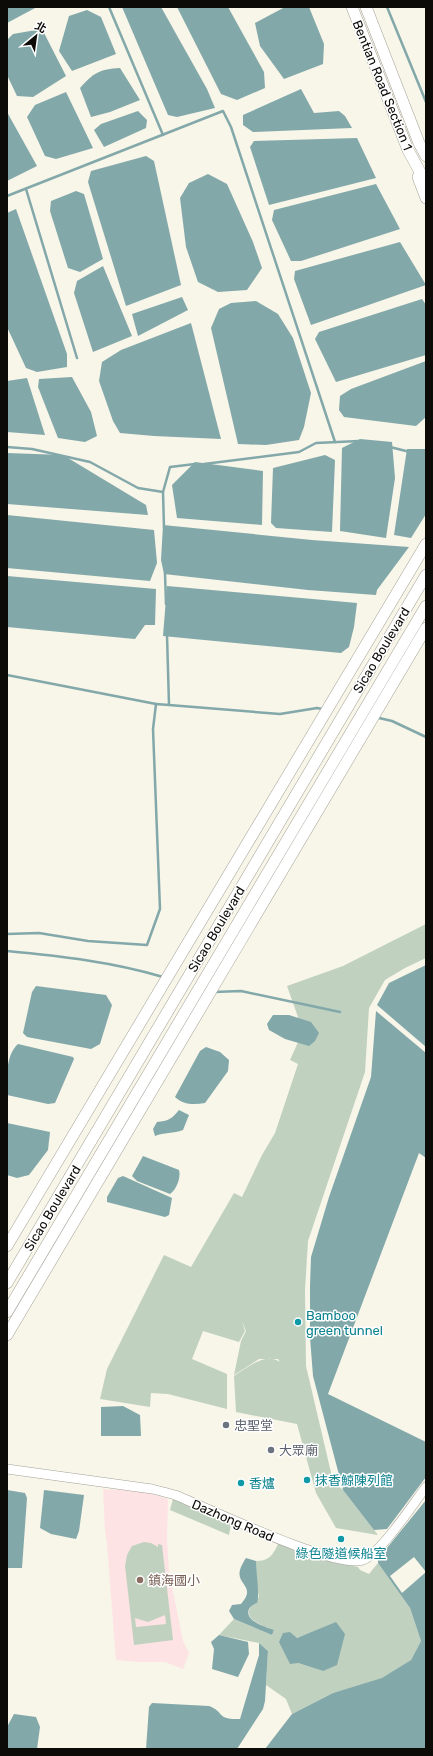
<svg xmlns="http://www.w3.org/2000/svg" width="433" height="1756" font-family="Rubik,'Noto Sans TC',sans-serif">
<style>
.education{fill:#fee3e4}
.green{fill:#c0d1c0;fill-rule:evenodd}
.water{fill:#82a8a9}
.pier{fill:#f8f5e9}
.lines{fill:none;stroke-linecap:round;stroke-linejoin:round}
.stream{stroke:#82a8a9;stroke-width:2.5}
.minor-casing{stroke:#a5a297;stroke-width:10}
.tertiary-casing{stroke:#a5a297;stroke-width:12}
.minor{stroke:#fff;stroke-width:9}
.tertiary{stroke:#fff;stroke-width:11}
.culture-dot{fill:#0f9aa8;stroke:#fff;stroke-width:1.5}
.worship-dot{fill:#6b7280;stroke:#fff;stroke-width:1.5}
.education-dot{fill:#8d6e63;stroke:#fff;stroke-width:1.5}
.labels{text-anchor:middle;stroke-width:3;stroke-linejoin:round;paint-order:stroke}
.street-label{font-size:13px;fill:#0c0b08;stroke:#fff}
.culture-label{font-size:13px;fill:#0d838f;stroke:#fff;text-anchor:start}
.worship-label{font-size:13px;fill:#5b616d;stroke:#fff;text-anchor:start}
.education-label{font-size:13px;fill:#785e54;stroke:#fff;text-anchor:start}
</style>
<rect width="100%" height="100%" fill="#f8f5e9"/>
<path class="education" d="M103 1489 143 1491 168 1499 167 1537 169 1572 183 1641 189 1653 183 1669 165 1662H138L116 1660 107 1544 105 1530Z"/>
<g class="green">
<path d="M426 924V958L405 968 385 980 369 1008 365 1072 308 1241 305 1290 306 1366 333 1481 343 1490 378 1535 336 1528 316 1493 297 1424 236 1412 234 1376C247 1368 265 1352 280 1362L278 1359H259L234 1375 241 1341 246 1331 242 1321 245 1331 239 1342 203 1331 192 1359 227 1374V1409L168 1394 151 1393 150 1407 100 1399 107 1369 164 1255 191 1267 234 1193 242 1197 262 1155 275 1133 298 1064 290 1060 303 1031 287 986 343 966Z"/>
<path d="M173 1499 231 1524 229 1535 170 1510Z"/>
<path d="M144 1542 151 1543 158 1547V1544L162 1545 173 1640 134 1645 125 1566 127 1555 132 1546ZM165 1615 166 1624 136 1627 135 1618 148 1622Z"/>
<path d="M278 1544 332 1561 358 1567 360 1570 369 1574 378 1563 410 1608 421 1641 411 1660 382 1679 333 1693 292 1714 286 1699 266 1685 268 1651 259 1643 219 1635 234 1619 272 1635 274 1630C266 1627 247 1621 249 1611 250 1606 256 1601 259 1597L256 1579V1561C269 1561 273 1555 278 1544ZM290 1632 296 1638 308 1634 323 1671 298 1663Z"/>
</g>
<g class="water">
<path d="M7 7H37L7 23Z"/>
<path d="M122 7H161L207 89 215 108 177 117 168 115Z"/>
<path d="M177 7H228L264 72 265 88 237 100 221 94Z"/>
<path d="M285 7H309L324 44 323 64 284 79 260 46 255 23Z"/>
<path d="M87 10 101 17 116 54 72 71 59 51 69 16Z"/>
<path d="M42 29 66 76 33 97 17 96 7 75V40L13 34Z"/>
<path d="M120 68 140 100 110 112 91 117 80 88C93 73 100 69 120 68Z"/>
<path d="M301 89 314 113 339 111 345 116 352 128 253 132 243 125V115Z"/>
<path d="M66 92 93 148 56 159 45 156 27 117 35 105Z"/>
<path d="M138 111 147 120 146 128 104 147 94 130 101 124Z"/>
<path d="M7 112 37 166 7 181Z"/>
<path d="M357 138 376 178 269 205 250 147 254 141Z"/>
<path d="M146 156 154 161 181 285 126 306 88 182 91 171Z"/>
<path d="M208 174 227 184 253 242 262 268 247 290 218 292 198 282 186 247 180 198 189 183Z"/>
<path d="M376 184 400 229 301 261H291L272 220 274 210Z"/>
<path d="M76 191 84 194 103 259 80 272 68 268 50 211 51 201Z"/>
<path d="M16 209 67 354V367L37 372 26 368 7 327V213Z"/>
<path d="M400 242 426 285 311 325 294 279 295 271Z"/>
<path d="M103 266 132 336 93 352 74 293 77 281Z"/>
<path d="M182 297 188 310 138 336 132 314Z"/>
<path d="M422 299 426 305V355L336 382 315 339 319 332Z"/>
<path d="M256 301 278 314 293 338 311 393 304 427 299 440 266 445 238 444 211 328 219 309 231 303Z"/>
<path d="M191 323 221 439 154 436 120 433 113 421 99 381 102 362 121 350Z"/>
<path d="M426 361V417L416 426 344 417 339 410 340 396 351 389Z"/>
<path d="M72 377 91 412 97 436 85 442 58 438 38 387 39 379Z"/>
<path d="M27 378 45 435 7 432V381Z"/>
<path d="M360 439 392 442 395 478 386 538 340 531 342 448Z"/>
<path d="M407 449H426V514L411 538 394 535Z"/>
<path d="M7 453 63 455 146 505 148 515 7 504Z"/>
<path d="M325 455 335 460 332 532 276 528 271 523 273 468Z"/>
<path d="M195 462 263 471 262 525 177 518 172 485Z"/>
<path d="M7 515 154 530 157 563 150 581 7 568Z"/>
<path d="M163 525 312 540 409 547 377 590 376 595 308 590 164 574 161 560Z"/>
<path d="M7 576 156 589 155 625H145L135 639 7 627Z"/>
<path d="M167 586 357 603 354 627 349 647 341 653 163 636Z"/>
<path d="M426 965V1047L377 1005 389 983Z"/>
<path d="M36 986 106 995 112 1005 100 1044 91 1049 27 1037 23 1033 32 992Z"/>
<path d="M376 1011 426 1053V1158L419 1153 328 1394 426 1442V1477L387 1529 374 1530 343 1490 313 1376 310 1337V1286L311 1257 329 1197 371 1077Z"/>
<path d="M273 1015H289L311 1022 319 1033 315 1041 309 1046 285 1039 269 1030 267 1024Z"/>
<path d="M18 1044 73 1057 74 1059 55 1103 48 1104 7 1095C7 1079 5 1056 18 1044Z"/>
<path d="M206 1047 220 1052 229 1060 228 1071 205 1103C194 1105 183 1105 175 1097L200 1051Z"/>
<path d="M179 1110 189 1115 183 1130C173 1134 164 1132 155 1136L153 1129 157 1122C168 1121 172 1119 179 1110Z"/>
<path d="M7 1123 50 1132 48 1150 29 1175 17 1178 7 1175Z"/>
<path d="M143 1156 179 1170C181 1177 177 1189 170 1194L137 1181 132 1176Z"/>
<path d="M123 1176 172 1198 169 1215 165 1217 107 1202V1197L118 1178Z"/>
<path d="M123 1406 140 1415 141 1436H101V1407Z"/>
<path d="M7 1490 25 1493 27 1498 22 1568H7Z"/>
<path d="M44 1490 84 1495 79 1531 76 1539 51 1534 40 1528Z"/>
<path d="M426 1500V1749H265L292 1714 333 1693 382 1678 411 1660 421 1641 410 1608 378 1563V1559Z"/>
<path d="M246 1558 256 1561C256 1573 260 1594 257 1603 254 1604 251 1606 249 1609 244 1621 266 1627 274 1630L272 1635 234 1619 229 1611 232 1605 241 1604C257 1586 236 1585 240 1570 241 1566 244 1561 246 1558Z"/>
<path d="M336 1622 345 1634 337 1665 323 1671 298 1663 290 1664 279 1642 283 1633 290 1632 297 1638Z"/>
<path d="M219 1635 248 1642 249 1654 238 1677 212 1669 214 1649 211 1642Z"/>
<path d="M259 1643 268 1651 265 1701 263 1709 237 1749H146L149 1707 152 1703 209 1706C225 1712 216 1720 240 1719L259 1655Z"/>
<path d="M14 1714 36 1717 40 1727 37 1749H7V1727Z"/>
</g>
<path class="pier" d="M414 1557 426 1572 402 1593 390 1576Z"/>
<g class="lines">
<g class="stream">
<path d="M109 7 163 135"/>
<path d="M387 7 426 102"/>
<path d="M26 189 77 358"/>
<path d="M7 196 223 111 231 127 335 442"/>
<path d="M7 447 32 449 90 462 138 488 163 492"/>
<path d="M390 447 410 452"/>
<path d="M204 464 299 452 316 443 359 441"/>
<path d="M164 528 163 492 170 467 195 464"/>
<path d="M165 573 166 604"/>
<path d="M7 675 156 704"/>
<path d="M169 705 280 714 317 708 322 709"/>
<path d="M379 718 392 721 426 737"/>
<path d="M7 934 39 933 88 941 147 945 160 909 153 729 156 704 169 705 167 635"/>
<path d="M7 951C60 956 113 962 163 977"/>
<path d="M214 992 241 991 340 1012"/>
</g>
<g class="minor-casing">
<path id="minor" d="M7 1469 152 1489C160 1491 168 1493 175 1495 208 1508 336 1570 363 1560 381 1553 413 1504 426 1487"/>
</g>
<g class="tertiary-casing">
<g id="tertiary">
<path d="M352 7 408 150 426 183"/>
<path d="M366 7 419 143 426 156"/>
<path d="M418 177 426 198"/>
<path d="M7 1246 426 544"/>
<path d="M7 1283 426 575"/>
<path d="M7 1312 426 606"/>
<path d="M7 1335 426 628"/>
</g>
</g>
<use href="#minor" class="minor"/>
<use href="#tertiary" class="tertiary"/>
</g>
<g class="culture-dot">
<circle cx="298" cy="1322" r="4"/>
<circle cx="307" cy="1480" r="4"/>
<circle cx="241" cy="1483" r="4"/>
<circle cx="341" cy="1539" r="4"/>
</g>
<g class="worship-dot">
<circle cx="226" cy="1425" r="4"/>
<circle cx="271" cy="1450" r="4"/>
</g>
<circle class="education-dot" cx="140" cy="1580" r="4"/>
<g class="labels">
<g class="street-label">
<text transform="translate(383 85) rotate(68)" y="5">Bentian Road Section 1</text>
<text transform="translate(381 650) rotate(-59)" y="5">Sicao Boulevard</text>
<text transform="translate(216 929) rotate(-59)" y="5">Sicao Boulevard</text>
<text transform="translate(52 1208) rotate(-59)" y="5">Sicao Boulevard</text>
<text transform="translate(233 1520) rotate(23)" y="5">Dazhong Road</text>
</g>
<g class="culture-label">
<text x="306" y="1320">Bamboo<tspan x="306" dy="15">green tunnel</tspan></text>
<text x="315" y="1485">抹香鯨陳列館</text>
<text x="249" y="1488">香爐</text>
<text x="341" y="1558" text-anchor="middle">綠色隧道候船室</text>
</g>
<g class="worship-label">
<text x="234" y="1430">忠聖堂</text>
<text x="279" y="1455">大眾廟</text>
</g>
<g class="education-label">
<text x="148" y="1585">鎮海國小</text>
</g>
</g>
<rect width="433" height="1756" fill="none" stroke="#0c0b08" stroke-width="16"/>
<g transform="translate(36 36) rotate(29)" stroke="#ffffff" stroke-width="3" paint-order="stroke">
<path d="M0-3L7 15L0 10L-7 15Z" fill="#0c0b08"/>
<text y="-6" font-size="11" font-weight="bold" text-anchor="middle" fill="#0c0b08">北</text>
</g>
</svg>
